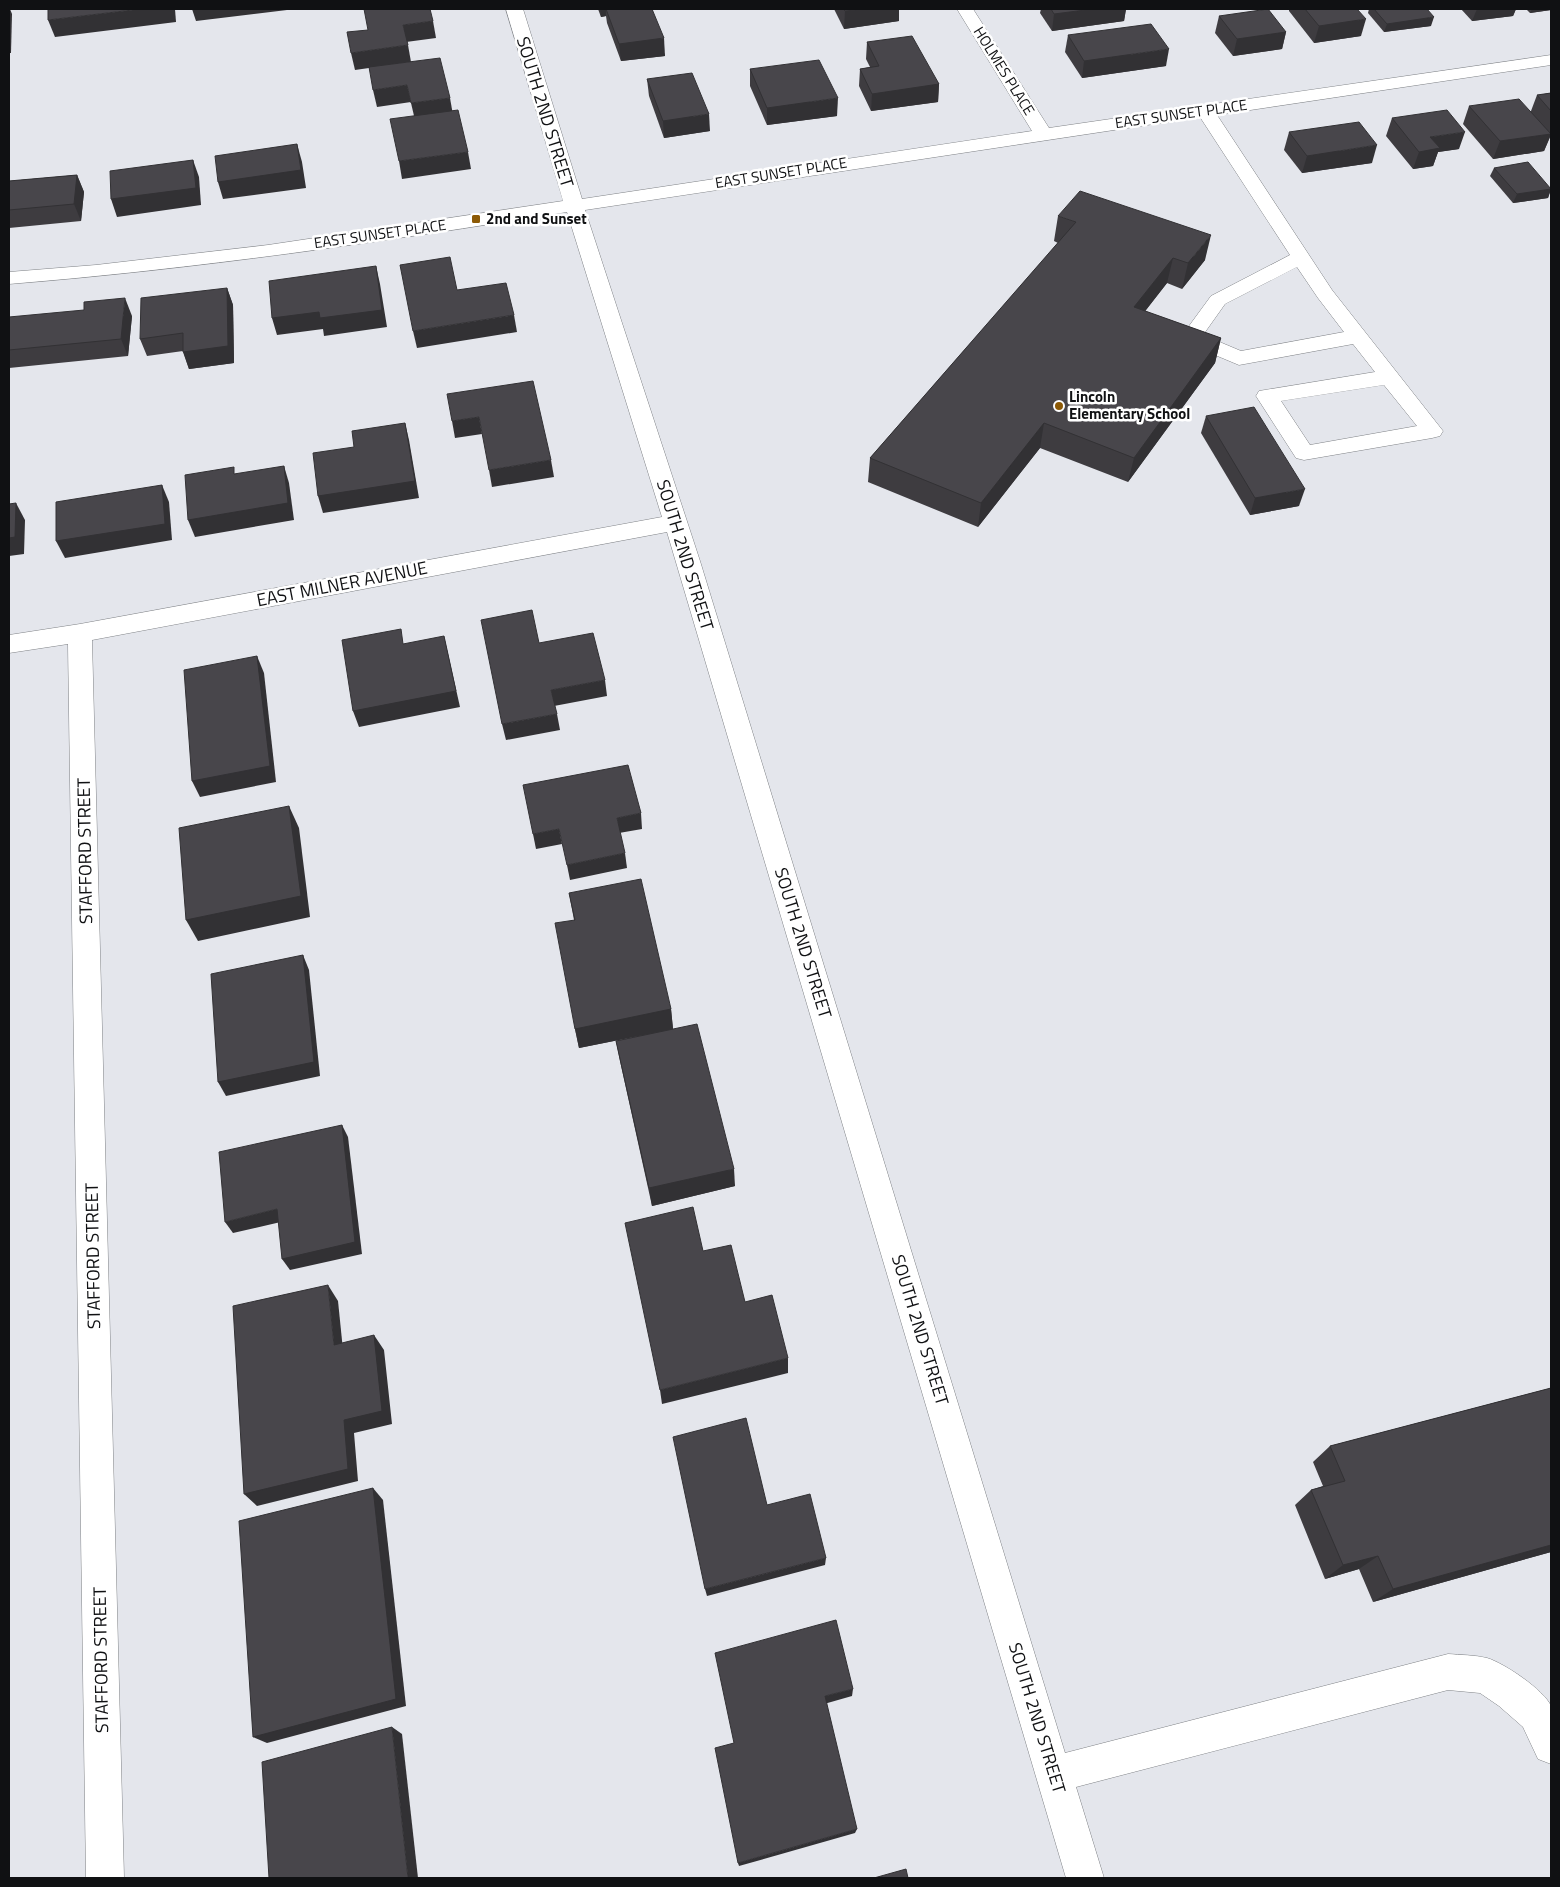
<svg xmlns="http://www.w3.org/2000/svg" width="1560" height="1887" font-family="'Titillium Web',sans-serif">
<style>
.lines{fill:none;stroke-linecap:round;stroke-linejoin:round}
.minor-casing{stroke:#7f8286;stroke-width:1}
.minor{fill:#fff;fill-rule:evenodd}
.wall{fill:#3e3c40}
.shaded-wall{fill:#323134}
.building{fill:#48464b;stroke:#323134}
.poi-dot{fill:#8c5905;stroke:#fff;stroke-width:2}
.labels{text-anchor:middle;stroke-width:5;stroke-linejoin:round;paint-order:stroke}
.far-street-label{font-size:15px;fill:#101113;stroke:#fff}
.far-poi-label{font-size:15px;font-weight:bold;fill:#101113;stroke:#fff;text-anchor:start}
.street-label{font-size:18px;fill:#101113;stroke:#fff}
</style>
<rect width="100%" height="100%" fill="#e4e6ec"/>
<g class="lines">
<g class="minor-casing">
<path id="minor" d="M506 9H523L582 199 1032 131 957 9H973L1049 128 1551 55V65L1217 115 1332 290 1443 431 1440 436 1432 438 1304 460 1296 458 1256 396 1259 391 1375 372 1353 344 1239 365 1184 342 1181 337 1211 296 1290 255 1200 117 585 210 700 561 1065 1753 1448 1654C1460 1655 1475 1655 1487 1658 1504 1663 1544 1690 1551 1706V1764L1538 1759 1523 1727 1499 1706 1480 1693 1448 1690 1076 1787 1104 1878H1066L667 532 92 640 124 1878H86L68 644 9 653V635L80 624 662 517 567 212C381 242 196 269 9 284V272L96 265 268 245 563 201ZM1297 267 1318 298 1344 332 1241 351 1203 335 1225 304ZM1384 385 1417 426 1310 445 1281 401Z"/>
</g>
<use href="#minor" class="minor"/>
</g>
<g class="wall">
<path d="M598 9H652L665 56 621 61 607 23 606 16 601 17Z"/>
<path d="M834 9H899V21L844 29Z"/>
<path d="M1041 9H1126L1124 21 1052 31 1040 13Z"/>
<path d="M1289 9H1357L1361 36 1314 43 1289 11Z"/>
<path d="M1369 9H1427L1431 26 1384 32 1368 13Z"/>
<path d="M1461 9H1516L1513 16 1472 21Z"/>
<path d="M1526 9H1551V10L1530 13Z"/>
<path d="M1219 16 1286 32 1282 49 1233 56 1215 33Z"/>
<path d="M1068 35 1166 66 1082 78 1065 52Z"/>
<path d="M867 42 939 84 938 102 871 111 859 86 860 69 870 67 866 59Z"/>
<path d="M750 69 837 116 767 125 750 86Z"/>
<path d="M647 79 710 131 664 138 649 96Z"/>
<path d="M1551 93V136V135L1544 151 1493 159 1463 124 1469 106 1531 111 1537 95Z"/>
<path d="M1392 118 1459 149 1438 152 1433 166 1413 169 1386 136Z"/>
<path d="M1289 132 1372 163 1302 173 1284 150Z"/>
<path d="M1494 168 1551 189 1548 198 1513 203 1490 176Z"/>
<path d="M77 175 84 192 81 221 9 228V181Z"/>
<path d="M1058 216 1205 260 1182 289 1167 283 1145 311 1221 338 1215 363 1128 482 1040 448 978 527 868 482 870 458 1058 243 1054 241Z"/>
<path d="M227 288 233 305 234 363 189 369 183 351 147 356 140 339Z"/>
<path d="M132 316 128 356 9 368V317Z"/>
<path d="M1206 416 1299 506 1250 515 1201 433Z"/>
<path d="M569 893 671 1009 673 1029 735 1186 652 1206 620 1061 616 1041 644 1035 579 1048 575 1029 574 920Z"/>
<path d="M1551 1388V1552L1373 1602 1359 1569 1325 1579 1295 1505 1311 1490 1323 1486 1313 1462 1330 1446Z"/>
</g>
<g class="shaded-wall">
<path d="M9 9H10L12 14 11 53H9Z"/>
<path d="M141 9H175L176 22 55 37 48 20Z"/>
<path d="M192 9H287V10L196 21Z"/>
<path d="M600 9H606V16L601 17Z"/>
<path d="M866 9H899V21L844 29 845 11Z"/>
<path d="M1093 9H1126L1124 21 1052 31 1054 14Z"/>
<path d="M1477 9H1516L1513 16 1472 21Z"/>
<path d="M1532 9H1551V10L1530 13Z"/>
<path d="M1434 17 1431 26 1384 32 1387 24Z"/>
<path d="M1366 19 1361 36 1314 43 1319 26Z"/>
<path d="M433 21 436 38 406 42 403 25Z"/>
<path d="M1286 32 1282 49 1233 56 1237 39Z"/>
<path d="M664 38 665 56 621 61 619 44Z"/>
<path d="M408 45 411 62 355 70 351 53Z"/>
<path d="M1169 49 1166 66 1082 78 1084 61Z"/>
<path d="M939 84 938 102 871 111 872 94Z"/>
<path d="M407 85 411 102 377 107 373 90Z"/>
<path d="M450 98 453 115 415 120 411 103Z"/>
<path d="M838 98 837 116 767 125V108Z"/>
<path d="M709 114 710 131 664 138 663 121Z"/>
<path d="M1465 132 1459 149 1438 152 1433 166 1413 169 1419 152 1430 137Z"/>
<path d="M1551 134 1544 151 1493 159 1500 141Z"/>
<path d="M297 144 302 162 306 188 223 199 218 182Z"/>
<path d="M1377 145 1372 163 1302 173 1307 156Z"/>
<path d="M468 152 471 169 402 179 399 161Z"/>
<path d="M193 160 199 177 201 205 117 217 111 199Z"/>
<path d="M77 175 84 192 81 221 74 204Z"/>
<path d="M1551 189 1548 198 1513 203 1517 194Z"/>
<path d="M1211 235 1205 260 1182 289 1188 263Z"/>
<path d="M1173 258 1167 283 1129 332 1134 307Z"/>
<path d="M376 266 380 284 387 327 324 336 323 329 277 335 272 318Z"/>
<path d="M227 288 233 305 234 363 189 369 183 352Z"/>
<path d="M125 298 132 316 128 356 121 339Z"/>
<path d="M514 315 517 332 417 348 413 331Z"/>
<path d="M1221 338 1215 363 1128 482 1134 458Z"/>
<path d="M479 417 482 434 455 438 452 421Z"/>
<path d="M405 423 409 440 419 498 323 513 318 496Z"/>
<path d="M1044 423 1040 448 978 527 981 503Z"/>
<path d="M551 460 554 477 492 487 489 470Z"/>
<path d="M284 466 289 483 294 520 195 537 188 520Z"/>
<path d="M162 485 169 502 172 540 65 558 56 541Z"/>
<path d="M1305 489 1299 506 1250 515 1255 498Z"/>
<path d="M16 503 25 520 24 554 9 556V538Z"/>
<path d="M444 636 460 707 359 727 353 711Z"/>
<path d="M257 656 264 673 276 782 200 797 192 781Z"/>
<path d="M605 680 607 696 554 706 551 690Z"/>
<path d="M557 714 560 730 506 740 502 724Z"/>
<path d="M289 806 299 828 310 917 198 941 186 920Z"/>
<path d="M641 813 642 829 619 833 617 818Z"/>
<path d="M559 829 562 844 536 849 533 834Z"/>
<path d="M625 853 627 868 570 880 567 865Z"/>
<path d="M303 955 309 970 320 1076 226 1096 218 1082Z"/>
<path d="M671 1009 673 1029 579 1048 575 1029Z"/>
<path d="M342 1125 348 1137 362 1254 290 1270 282 1259Z"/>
<path d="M734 1169 735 1186 652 1206 649 1188Z"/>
<path d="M277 1209 285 1221 233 1233 225 1222Z"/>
<path d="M328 1285 338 1301 344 1360 334 1345Z"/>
<path d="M374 1335 384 1350 392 1424 354 1433 358 1481 257 1506 244 1494 344 1420Z"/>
<path d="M788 1358V1373L662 1404 660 1390Z"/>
<path d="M373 1488 383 1500 406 1706 267 1743 253 1737Z"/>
<path d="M1551 1545V1552L1373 1602 1393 1589Z"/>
<path d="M1378 1556 1359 1569 1325 1579 1343 1565Z"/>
<path d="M826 1558 825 1565 707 1596 705 1589Z"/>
<path d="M853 1689 852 1696 824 1704 825 1696Z"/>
<path d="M392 1727 402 1734 418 1878H408Z"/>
<path d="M857 1829 855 1833 739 1866 738 1863Z"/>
</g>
<g class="building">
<path d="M48 9H141L48 20Z"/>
<path d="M364 9H430L433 21 403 25 408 45 351 53 347 32 368 30Z"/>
<path d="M606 9H652L664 38 619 44Z"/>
<path d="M843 9H866L845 11Z"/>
<path d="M1051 9H1093L1054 14Z"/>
<path d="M1268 9 1286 32 1237 39 1219 16Z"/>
<path d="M1305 9H1357L1366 19 1319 26Z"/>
<path d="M1374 9H1427L1434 17 1387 24Z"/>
<path d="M1151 24 1169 49 1084 61 1068 35Z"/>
<path d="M912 36 939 84 872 94 860 69 879 66 867 42Z"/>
<path d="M440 58 450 98 411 103 407 85 373 90 369 67Z"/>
<path d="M819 60 838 98 767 108 750 69Z"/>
<path d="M692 73 709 114 663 121 647 79Z"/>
<path d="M1551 93V111L1537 95Z"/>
<path d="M1519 99 1551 134 1500 141 1469 106Z"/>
<path d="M458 110 468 152 399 161 390 119Z"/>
<path d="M1447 110 1465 132 1430 137 1440 148 1419 152 1392 118Z"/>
<path d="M1359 122 1377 145 1307 156 1289 132Z"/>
<path d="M297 144 301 170 218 182 215 156Z"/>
<path d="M193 160 196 188 111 199 110 171Z"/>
<path d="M1528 162 1551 189 1517 194 1494 168Z"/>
<path d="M77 175 74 204 9 210V181Z"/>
<path d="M1080 191 1211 235 1188 263 1173 258 1134 307 1221 338 1134 458 1044 423 981 503 870 458 1076 222 1058 216Z"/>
<path d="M450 257 457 290 506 283 514 315 413 331 400 265Z"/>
<path d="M376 266 382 310 320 318 319 312 272 318 269 281Z"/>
<path d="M227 288 228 346 183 352V333L140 339 141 298Z"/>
<path d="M125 298 121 339 9 350V317L84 310V302Z"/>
<path d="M533 381 551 460 489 470 479 417 452 421 447 394Z"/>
<path d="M1254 407 1305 489 1255 498 1206 416Z"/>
<path d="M405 423 415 481 318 496 313 453 354 447 352 431Z"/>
<path d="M284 466 288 503 188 520 185 475 234 467V474Z"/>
<path d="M162 485 165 524 56 541V502Z"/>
<path d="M16 503 15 537 9 538V504Z"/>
<path d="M532 610 539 643 593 633 605 680 551 690 557 714 502 724 481 620Z"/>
<path d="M401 629 403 644 444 636 456 691 353 711 342 640Z"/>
<path d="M257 656 270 766 192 781 184 670Z"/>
<path d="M628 765 641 813 617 818 625 853 567 865 559 829 533 834 523 785Z"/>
<path d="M289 806 301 896 186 920 179 828Z"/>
<path d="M641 879 671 1009 575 1029 555 923 575 920 569 893Z"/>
<path d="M303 955 314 1062 218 1082 211 974Z"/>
<path d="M697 1024 734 1169 649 1188 616 1041Z"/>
<path d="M342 1125 355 1242 282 1259 277 1209 225 1222 219 1152Z"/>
<path d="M693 1207 703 1251 731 1245 745 1302 772 1295 788 1358 660 1390 625 1223Z"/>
<path d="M328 1285 334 1345 374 1335 382 1411 344 1420 348 1469 244 1494 233 1306Z"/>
<path d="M1551 1388V1545L1393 1589 1378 1556 1343 1565 1311 1490 1345 1481 1330 1446Z"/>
<path d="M746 1418 767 1505 810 1494 826 1558 705 1589 673 1437Z"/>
<path d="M373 1488 396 1699 253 1737 239 1521Z"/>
<path d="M836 1620 853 1689 825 1696 857 1829 738 1863 715 1748 734 1743 715 1653Z"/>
<path d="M392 1727 408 1878H269L262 1762Z"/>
<path d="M906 1869 908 1878H874Z"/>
</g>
<g class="poi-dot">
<rect x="471" y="214" width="10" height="10" rx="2.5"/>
<circle cx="1059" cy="406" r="5"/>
</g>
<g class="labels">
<g class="far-street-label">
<text transform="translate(1004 71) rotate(58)" y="5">HOLMES PLACE</text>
<text transform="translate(1181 114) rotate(-8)" y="5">EAST SUNSET PLACE</text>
<text transform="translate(781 173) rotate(-9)" y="5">EAST SUNSET PLACE</text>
<text transform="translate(380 234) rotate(-8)" y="5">EAST SUNSET PLACE</text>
</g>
<g class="far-poi-label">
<text x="486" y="224">2nd and Sunset</text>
<text x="1069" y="402">Lincoln<tspan x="1069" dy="17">Elementary School</tspan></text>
</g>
<g class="street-label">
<text transform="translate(545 112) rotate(73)" y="6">SOUTH 2ND STREET</text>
<text transform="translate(685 555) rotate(73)" y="6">SOUTH 2ND STREET</text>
<text transform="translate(342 584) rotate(-11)" y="6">EAST MILNER AVENUE</text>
<text transform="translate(85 851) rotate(-91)" y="6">STAFFORD STREET</text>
<text transform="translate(803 943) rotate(73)" y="6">SOUTH 2ND STREET</text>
<text transform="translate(93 1256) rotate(-91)" y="6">STAFFORD STREET</text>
<text transform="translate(920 1330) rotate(73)" y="6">SOUTH 2ND STREET</text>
<text transform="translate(101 1660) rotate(-91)" y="6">STAFFORD STREET</text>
<text transform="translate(1037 1718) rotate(73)" y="6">SOUTH 2ND STREET</text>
</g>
</g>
<rect width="1560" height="1887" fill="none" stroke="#101113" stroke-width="20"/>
</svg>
